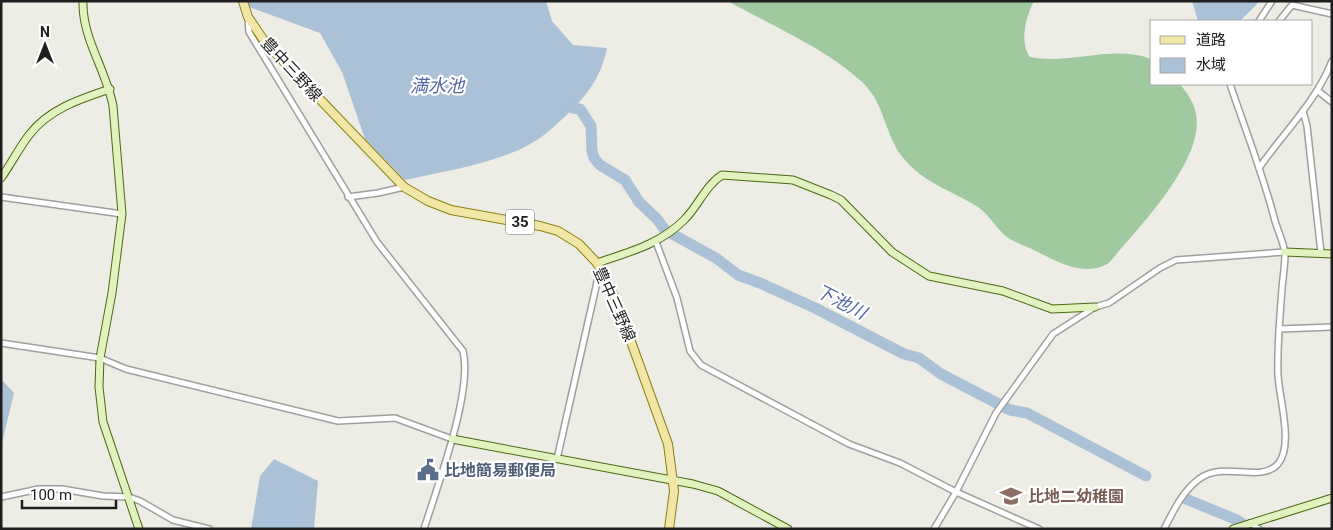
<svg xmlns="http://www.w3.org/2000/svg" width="1333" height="530" font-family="Roboto,'Noto Sans JP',sans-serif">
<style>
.forest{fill:#9fc99e}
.water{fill:#aac1d7}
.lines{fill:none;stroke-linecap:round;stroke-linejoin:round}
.river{stroke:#aac1d7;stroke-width:11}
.street-casing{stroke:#9f9f9f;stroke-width:8}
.secondary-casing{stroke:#486911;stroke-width:9}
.primary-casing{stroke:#888110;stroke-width:10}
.street{stroke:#fff;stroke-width:5}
.secondary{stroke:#e2f2bf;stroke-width:7}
.primary{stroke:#f2e6a6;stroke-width:8}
.labels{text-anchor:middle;stroke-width:4.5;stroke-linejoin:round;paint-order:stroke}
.shield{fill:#fff;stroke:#626262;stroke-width:1}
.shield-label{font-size:15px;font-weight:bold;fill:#1e1e1e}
.street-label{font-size:16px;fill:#1e1e1e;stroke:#fff}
.service-label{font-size:16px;font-weight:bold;fill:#4e5e75;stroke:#fff;text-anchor:start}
.education-label{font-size:16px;font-weight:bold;fill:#785e54;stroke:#fff;text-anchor:start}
.water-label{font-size:18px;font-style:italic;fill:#5567a3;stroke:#fff}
</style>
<rect width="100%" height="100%" fill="#eeede5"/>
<path class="forest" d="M728 1H1034C1026 16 1019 42 1030 57 1071 65 1113 44 1152 59V84H1180C1187 93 1194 102 1196 114 1205 161 1137 229 1109 263 1084 278 1058 262 1034 250 1026 246 1015 243 1007 237 996 229 990 215 978 207 954 192 924 183 905 160 884 137 886 103 861 81 823 47 772 26 728 1Z"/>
<g class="water">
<path d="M248 1H546L552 21 573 45 607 48C602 74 590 91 572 110 557 124 542 139 523 148 486 165 445 171 405 180L365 139 342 72 320 33 249 7Z"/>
<path d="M1192 1H1260L1240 21H1198Z"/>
<path d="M1 379 14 393 1 447Z"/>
<path d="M274 459 318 481 314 529H251L260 476Z"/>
</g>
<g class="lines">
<g class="river">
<path d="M573 108 580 109 591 126 592 151 594 158 600 165 625 180 639 202 657 219 665 230 716 258 738 275 760 283 815 308 904 354 919 358 941 374 1010 410 1027 413 1146 476"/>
<path d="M1186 499 1237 520 1250 529"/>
</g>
<g class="street-casing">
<g id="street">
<path d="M248 19 249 32 377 242 463 351C473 392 437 487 424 529"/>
<path d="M1259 21 1272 1"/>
<path d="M1279 21 1292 5 1332 14"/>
<path d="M1318 91 1332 102"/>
<path d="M1303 111 1307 126 1321 253"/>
<path d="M1259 168C1284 132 1316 102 1332 61"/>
<path d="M1 197 122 214"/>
<path d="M348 197 378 193 404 187"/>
<path d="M656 242 677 298 690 351 701 365 849 444 900 463 956 492 934 529"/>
<path d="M1279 329 1332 327"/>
<path d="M1 343 100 358 126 369 338 421 395 418 452 439"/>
<path d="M557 459 600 269"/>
<path d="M1 497 39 489H62L103 496 129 497 140 501 173 520 209 529"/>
<path d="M1250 523 1259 529"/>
<path d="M1039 529 956 492 996 413 1053 334 1095 307 1109 303 1160 268 1176 260 1285 252"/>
<path d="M1164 529C1174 510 1182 492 1199 479 1224 460 1260 484 1278 464 1294 445 1279 398 1278 375 1277 346 1280 317 1282 288 1283 277 1285 265 1285 254 1284 243 1278 231 1275 221 1263 174 1245 129 1230 84"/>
</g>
</g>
<g class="secondary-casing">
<g id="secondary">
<path d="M83 1C82 39 106 69 113 106L122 214 112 293 100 358 99 387 103 422 139 529"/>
<path d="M1 178C11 164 19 148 29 135 49 109 80 99 110 89"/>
<path d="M1285 252 1332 254"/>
<path d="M597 263C629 252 661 244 685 219 698 206 706 185 722 175L793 180 831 195 841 200 892 252 929 276 1003 291 1052 309 1095 307"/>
<path d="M452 439 693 484 718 491 788 529"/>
<path d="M1233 529 1332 498"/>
</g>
</g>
<g class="primary-casing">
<path id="primary" d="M243 1 248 17 265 42 404 187 428 201 451 210 540 226 558 231 579 244 597 263 616 300 668 444 674 491 669 529"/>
</g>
<use href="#street" class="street"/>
<use href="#secondary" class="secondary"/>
<use href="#primary" class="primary"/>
</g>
<defs>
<g id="civic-bare" transform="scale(1.725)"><path d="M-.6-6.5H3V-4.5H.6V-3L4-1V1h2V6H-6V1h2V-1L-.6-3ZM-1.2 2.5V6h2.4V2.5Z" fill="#5c6f8a" stroke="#fff" stroke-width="2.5" paint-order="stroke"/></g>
<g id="school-bare" transform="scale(1.725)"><path d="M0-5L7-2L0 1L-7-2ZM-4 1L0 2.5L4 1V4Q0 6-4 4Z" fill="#8d6e63" stroke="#fff" stroke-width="2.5" paint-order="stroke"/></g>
</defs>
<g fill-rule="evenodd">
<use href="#civic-bare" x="428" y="470"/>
<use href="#school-bare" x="1011" y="496"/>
</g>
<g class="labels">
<rect class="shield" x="506" y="209.5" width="28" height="25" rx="4"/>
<g class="shield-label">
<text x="520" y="227">35</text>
</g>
<g class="street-label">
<text transform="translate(292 69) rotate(47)" y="6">豊中三野線</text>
<text transform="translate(615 304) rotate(66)" y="6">豊中三野線</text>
</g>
<g class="service-label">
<text x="444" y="476">比地簡易郵便局</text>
</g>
<g class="education-label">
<text x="1028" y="502">比地二幼稚園</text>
</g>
<g class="water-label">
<text x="437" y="92">満水池</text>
<text transform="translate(841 302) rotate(27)" y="6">下池川</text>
</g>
</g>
<rect width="1333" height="530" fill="none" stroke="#1e1e1e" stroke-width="5"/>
<rect x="1150" y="20" width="162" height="65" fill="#ffffff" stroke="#a5a5a5"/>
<rect x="1160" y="36" width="25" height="8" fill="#f2e6a6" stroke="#a5a5a5"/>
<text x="1196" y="45" font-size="15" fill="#1e1e1e">道路</text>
<rect x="1160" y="58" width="25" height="15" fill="#aac1d7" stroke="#a5a5a5"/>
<text x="1196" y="70" font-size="15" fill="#1e1e1e">水域</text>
<g transform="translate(45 45)" stroke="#ffffff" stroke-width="4" paint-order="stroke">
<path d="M0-4L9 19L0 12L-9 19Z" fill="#1e1e1e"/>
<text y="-8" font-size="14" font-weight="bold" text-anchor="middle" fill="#1e1e1e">N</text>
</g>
<path d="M22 500v8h94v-8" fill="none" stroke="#1e1e1e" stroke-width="2.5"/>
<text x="30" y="500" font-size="15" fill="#1e1e1e" stroke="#ffffff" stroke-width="4" paint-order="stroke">100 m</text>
</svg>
